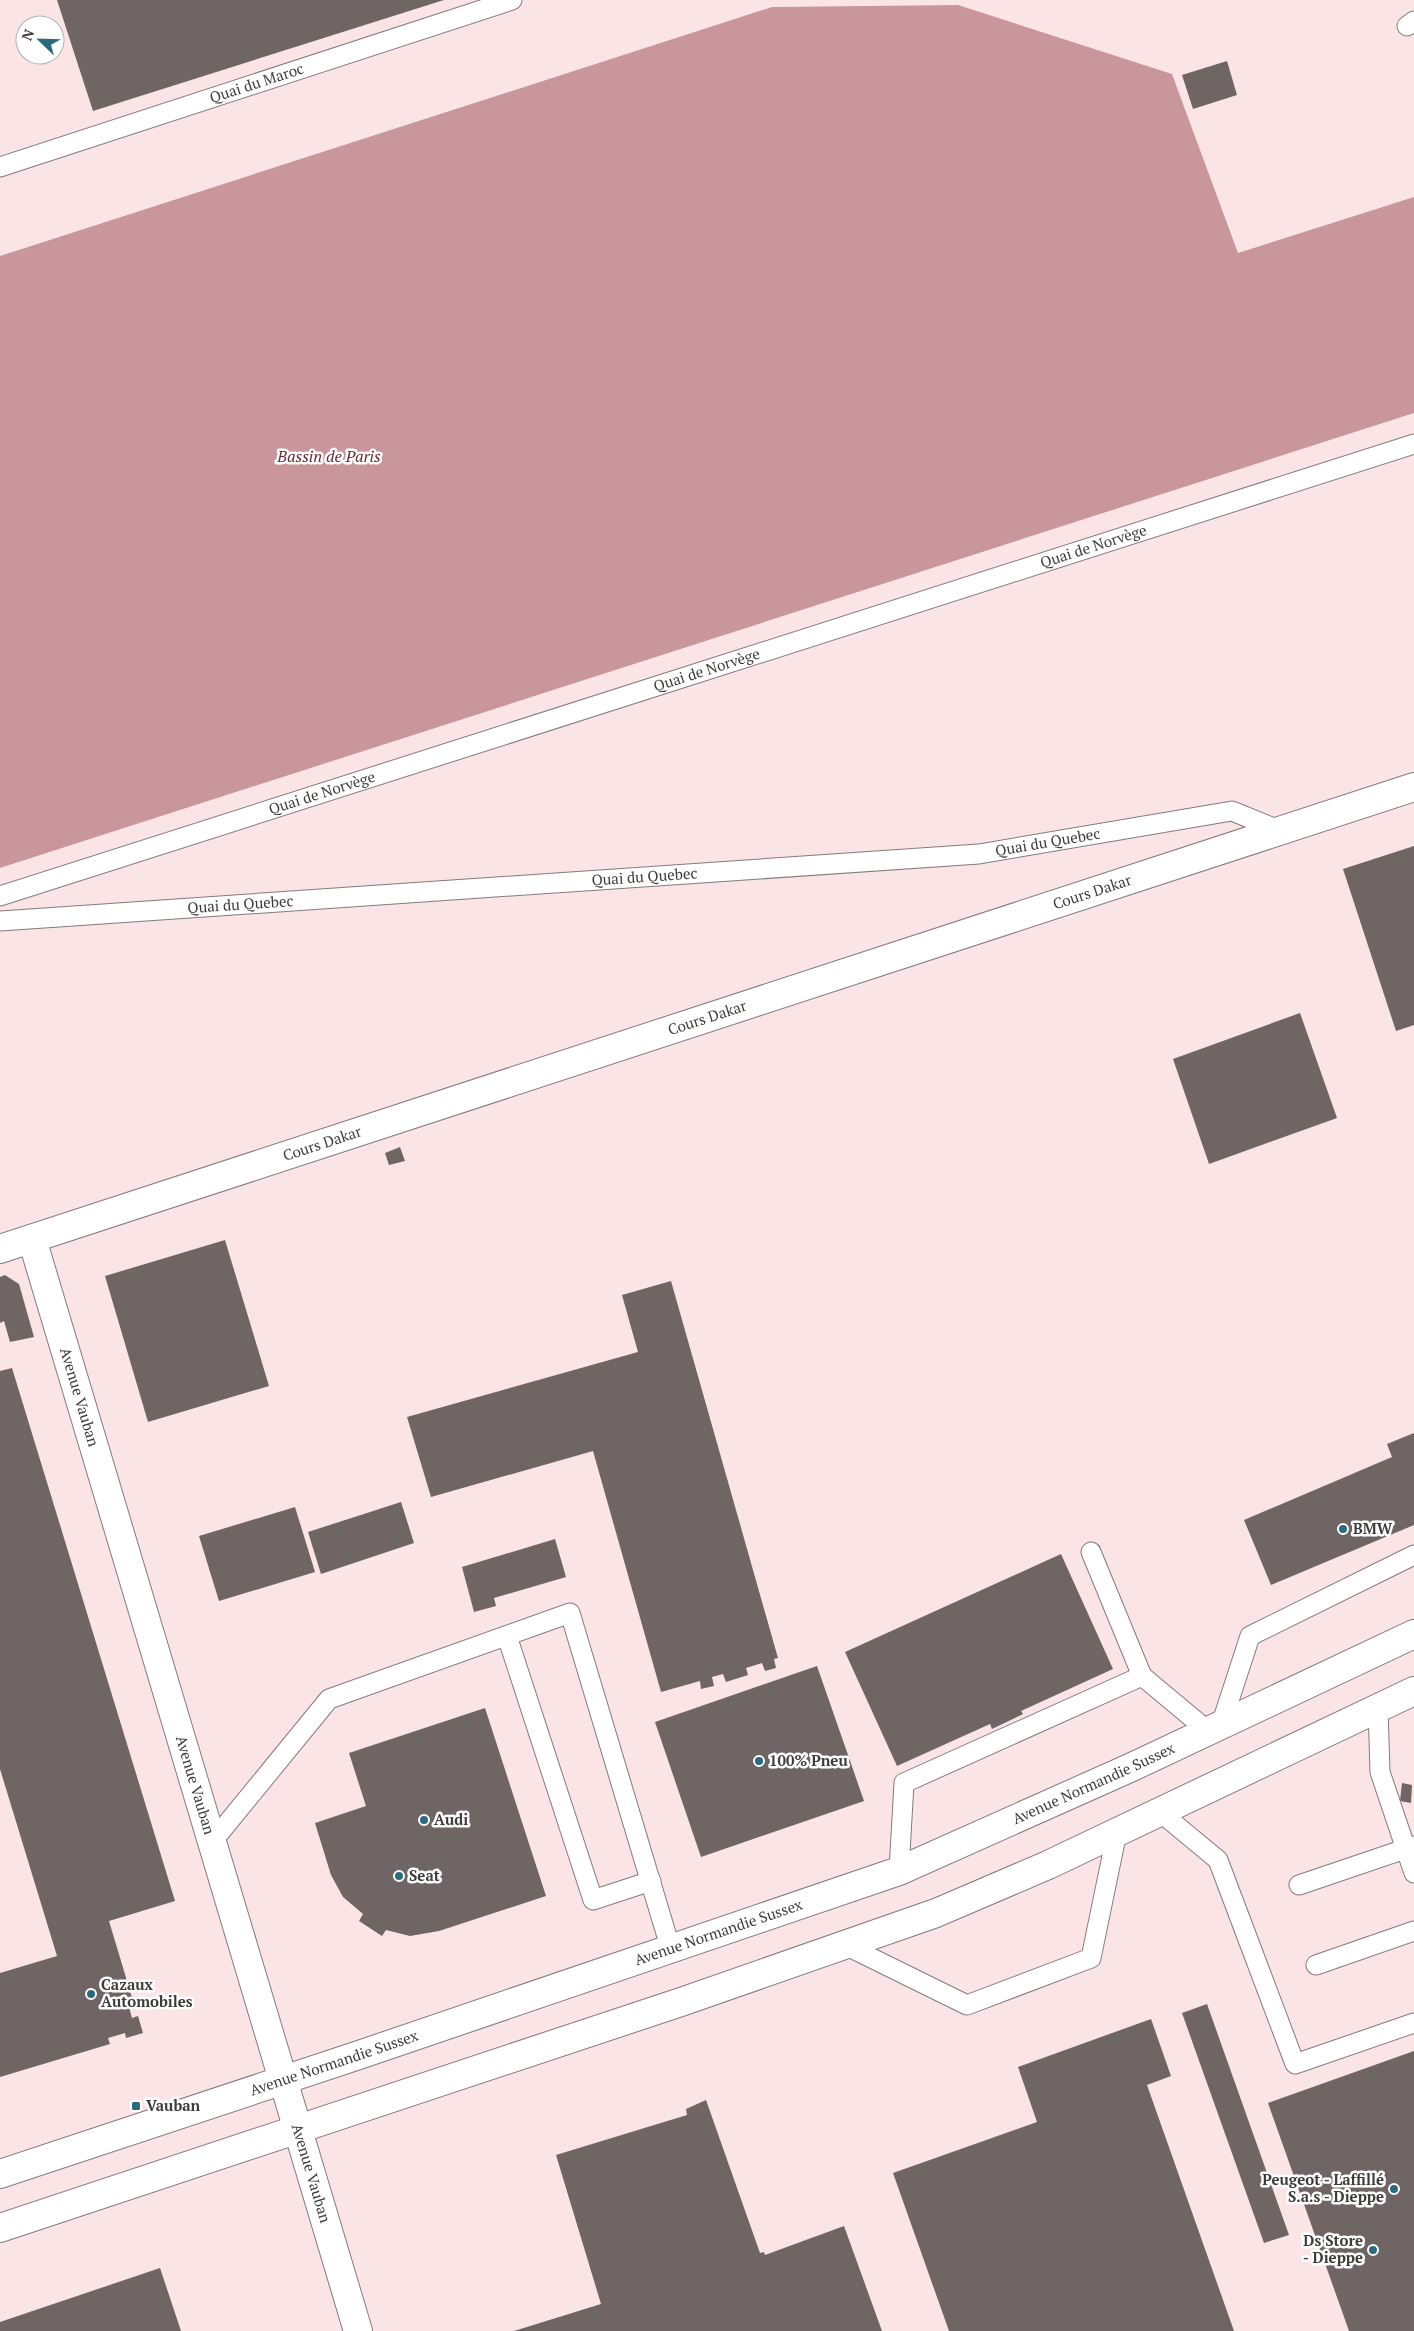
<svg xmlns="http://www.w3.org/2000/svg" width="1414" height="2331" font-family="'PT Serif',serif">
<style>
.built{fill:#fae4e6;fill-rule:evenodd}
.water{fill:#c9969b}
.building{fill:#6f6565}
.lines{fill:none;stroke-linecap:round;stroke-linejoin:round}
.lane-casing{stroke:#857a7b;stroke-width:21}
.street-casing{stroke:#857a7b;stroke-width:30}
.secondary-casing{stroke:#857a7b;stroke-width:30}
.lane{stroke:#fff;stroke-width:19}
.street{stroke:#fff;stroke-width:28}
.secondary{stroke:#fff;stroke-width:28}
.poi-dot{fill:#2a6a7f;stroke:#fff;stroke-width:2}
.labels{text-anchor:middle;stroke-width:5;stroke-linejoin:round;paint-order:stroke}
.street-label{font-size:15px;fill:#3f3b3b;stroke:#fff}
.poi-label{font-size:15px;font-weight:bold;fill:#3f3b3b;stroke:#fff;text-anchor:start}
.water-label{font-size:16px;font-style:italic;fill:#6a2a34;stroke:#fff}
</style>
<rect width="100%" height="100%" fill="#fef4f4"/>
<g class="built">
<path d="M0 0H1414V197L1238 253 1172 74 958 5 772 7 0 256ZM25 25H55V55H25Z"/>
<path d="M1414 413V2331H0V868Z"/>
</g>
<path class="water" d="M958 5 1172 74 1238 253 1414 197V413L0 868V256L772 7Z"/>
<g class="building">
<path d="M57 0H444L93 111Z"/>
<path d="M1227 61 1237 95 1193 109 1182 75Z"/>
<path d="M1414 846V1025L1396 1031 1343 869Z"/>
<path d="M1300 1013 1337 1118 1209 1164 1173 1059Z"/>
<path d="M400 1147 405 1161 389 1165 385 1153Z"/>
<path d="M225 1240 269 1386 148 1422 105 1276Z"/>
<path d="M5 1275 19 1284 34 1337 10 1342 4 1321 0 1323V1277Z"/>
<path d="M671 1281 778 1658 774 1659 776 1668 765 1671 762 1663 746 1668 748 1675 726 1682 723 1674 712 1677 714 1686 701 1689 700 1681 661 1692 593 1451 431 1497 407 1417 638 1352 622 1295Z"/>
<path d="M12 1368 175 1901 109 1921 133 2001 128 2003 132 2018 138 2016 143 2033 126 2038 125 2033 108 2038 110 2044 0 2077V1973L57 1956 0 1769V1371Z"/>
<path d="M1414 1433V1525L1271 1585 1244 1520 1392 1457 1387 1444Z"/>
<path d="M401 1502 414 1543 321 1574 308 1532Z"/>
<path d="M295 1507 315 1572 219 1601 199 1536Z"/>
<path d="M555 1539 566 1577 494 1598 496 1606 474 1612 462 1567Z"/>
<path d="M1061 1554 1113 1669 1021 1711 1023 1714 992 1729 990 1724 897 1766 845 1652Z"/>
<path d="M817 1666 864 1801 701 1857 655 1722Z"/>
<path d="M485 1708 546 1896 439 1931 410 1936 386 1930 382 1936 359 1921 363 1914 343 1897 331 1875 315 1823 366 1806 349 1753Z"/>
<path d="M1402 1783 1412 1785 1411 1803 1400 1801Z"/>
<path d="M1207 2004 1289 2235 1264 2243 1182 2013Z"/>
<path d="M1151 2019 1171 2076 1147 2085 1234 2331H949L893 2173 1037 2122 1018 2067Z"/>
<path d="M1414 2051V2331H1349L1268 2103Z"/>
<path d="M706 2100 760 2253 764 2252 765 2255 844 2226 882 2331H514L601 2304 556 2155 687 2115 686 2109Z"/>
<path d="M160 2268 181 2331H0V2322Z"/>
</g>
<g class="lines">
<g class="lane-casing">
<g id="lane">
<path d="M1407 26 1414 21"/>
<path id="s1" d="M0 167 512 0"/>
<path id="s2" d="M0 896 1414 444"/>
<path id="s3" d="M0 921 979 854 1232 811 1281 831"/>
<path d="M1091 1552 1142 1676"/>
<path d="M507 1636 593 1900 651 1881"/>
<path d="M1378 1708 1380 1772 1414 1873"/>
<path d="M1221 1725 1250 1636 1414 1555"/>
<path d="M1160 1812 1218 1860 1295 2064 1414 2023"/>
<path d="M212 1842 329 1699 570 1613 671 1950"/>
<path d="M899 1871 904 1783 1142 1676 1208 1731"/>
<path d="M1299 1885 1414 1846"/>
<path d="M845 1945 967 2005 1091 1958 1117 1832"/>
<path d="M1316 1965 1414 1931"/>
</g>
</g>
<g class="street-casing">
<g id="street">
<path id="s4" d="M32 1239 358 2331"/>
<path id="s5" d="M0 1249 1414 787"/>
</g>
</g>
<g class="secondary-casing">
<g id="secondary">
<path id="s6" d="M0 2174 356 2056 899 1871 1132 1767 1414 1634"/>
<path d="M0 2228 681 2002 936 1913 1048 1865 1414 1691"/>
</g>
</g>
<use href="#lane" class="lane"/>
<use href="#street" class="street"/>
<use href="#secondary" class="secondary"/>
</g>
<g class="poi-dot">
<circle cx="1343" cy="1529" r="5"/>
<circle cx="759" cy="1761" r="5"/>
<circle cx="424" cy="1820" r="5"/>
<circle cx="399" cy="1876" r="5"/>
<circle cx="91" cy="1994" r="5"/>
<rect x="131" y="2101" width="10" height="10" rx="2.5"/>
<circle cx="1394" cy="2189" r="5"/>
<circle cx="1373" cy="2250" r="5"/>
</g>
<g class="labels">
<g class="street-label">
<text dy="5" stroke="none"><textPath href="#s1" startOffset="270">Quai du Maroc</textPath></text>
<text dy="5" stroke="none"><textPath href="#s2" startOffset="1148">Quai de Norvège</textPath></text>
<text dy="5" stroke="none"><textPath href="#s2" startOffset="742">Quai de Norvège</textPath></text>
<text dy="5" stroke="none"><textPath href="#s2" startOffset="338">Quai de Norvège</textPath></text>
<text dy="5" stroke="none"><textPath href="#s3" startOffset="1051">Quai du Quebec</textPath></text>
<text dy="5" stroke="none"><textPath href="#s3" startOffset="646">Quai du Quebec</textPath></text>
<text dy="5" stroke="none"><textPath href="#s5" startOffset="1149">Cours Dakar</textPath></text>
<text dy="5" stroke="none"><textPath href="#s3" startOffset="241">Quai du Quebec</textPath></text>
<text dy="5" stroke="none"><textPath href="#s5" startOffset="744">Cours Dakar</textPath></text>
<text dy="5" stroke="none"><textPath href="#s5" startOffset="339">Cours Dakar</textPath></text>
<text dy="5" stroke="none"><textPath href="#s4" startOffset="165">Avenue Vauban</textPath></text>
<text dy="5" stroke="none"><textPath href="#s6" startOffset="1162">Avenue Normandie Sussex</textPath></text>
<text dy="5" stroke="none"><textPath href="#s4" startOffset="570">Avenue Vauban</textPath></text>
<text dy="5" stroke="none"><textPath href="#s6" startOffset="758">Avenue Normandie Sussex</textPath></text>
<text dy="5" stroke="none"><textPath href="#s6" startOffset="352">Avenue Normandie Sussex</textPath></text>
<text dy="5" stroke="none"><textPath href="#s4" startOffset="975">Avenue Vauban</textPath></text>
</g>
<g class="poi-label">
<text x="1353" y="1534">BMW</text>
<text x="769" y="1766">100% Pneu</text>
<text x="434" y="1825">Audi</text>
<text x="409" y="1881">Seat</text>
<text x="101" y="1990">Cazaux<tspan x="101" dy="17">Automobiles</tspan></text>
<text x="146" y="2111">Vauban</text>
<text x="1384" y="2185" text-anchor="end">Peugeot - Laffillé<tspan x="1384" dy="17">S.a.s - Dieppe</tspan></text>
<text x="1363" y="2246" text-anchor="end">Ds Store<tspan x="1363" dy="17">- Dieppe</tspan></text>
</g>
<g class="water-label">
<text x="329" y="462">Bassin de Paris</text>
</g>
</g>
<g transform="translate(40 40) rotate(293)"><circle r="24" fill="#ffffff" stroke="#b2b1b1"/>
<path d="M0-4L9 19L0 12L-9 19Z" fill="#2a6a7f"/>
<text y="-8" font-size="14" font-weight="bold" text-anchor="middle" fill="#3f3b3b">N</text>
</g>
</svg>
